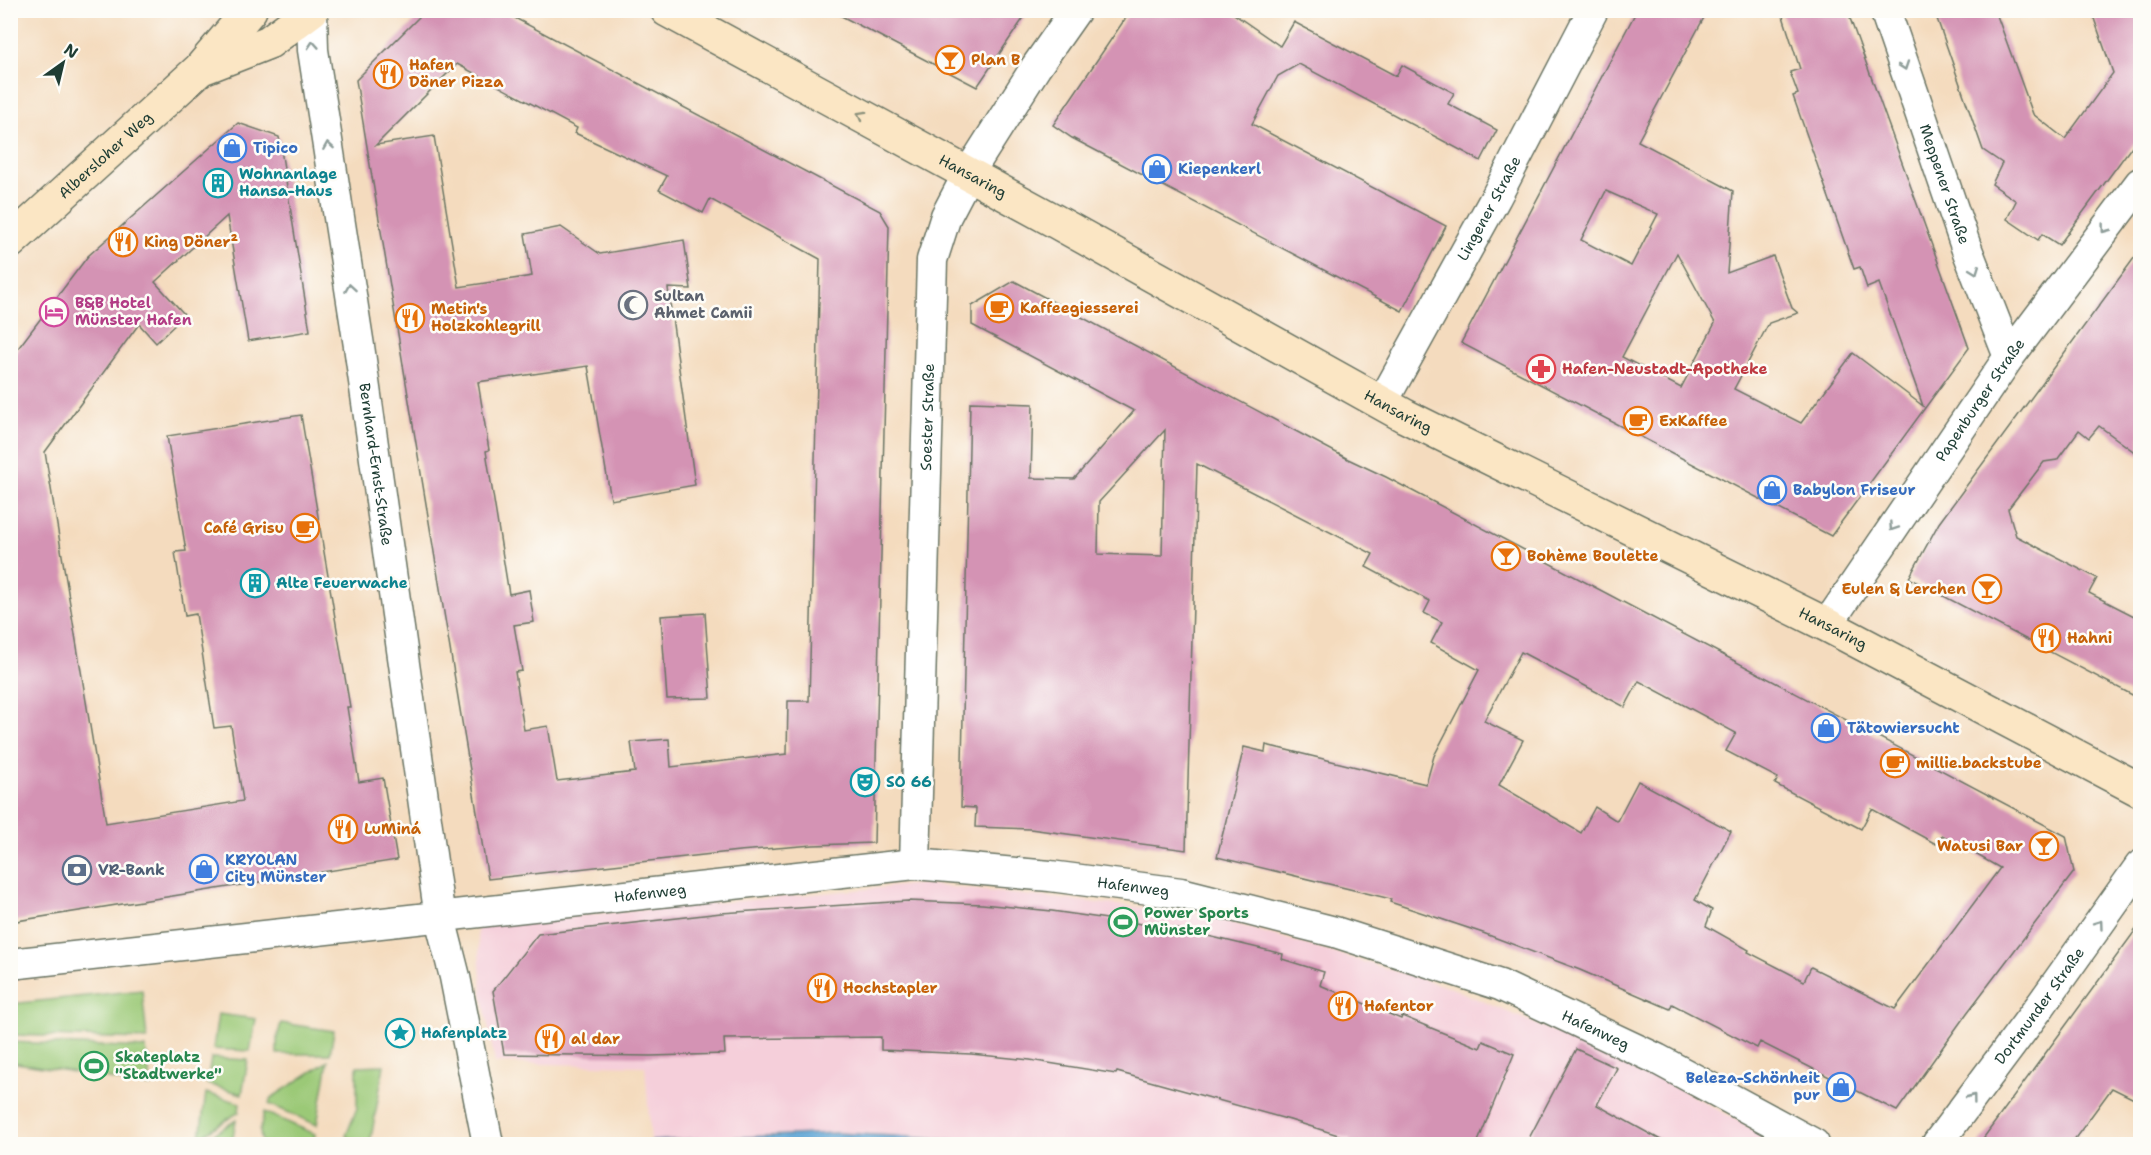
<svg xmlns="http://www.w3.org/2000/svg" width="2151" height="1155" font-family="'Shantell Sans',sans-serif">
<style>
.built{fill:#f5cfda}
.green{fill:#9bc977;stroke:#5d8356;stroke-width:1.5}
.water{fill:#5fa5d5;stroke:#3f7184;stroke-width:1.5}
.building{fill:#d493b4;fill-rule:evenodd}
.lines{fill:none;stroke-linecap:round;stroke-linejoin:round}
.minor-casing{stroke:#6a7464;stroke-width:33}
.secondary-casing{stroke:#6a7464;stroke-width:36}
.minor{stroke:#fff;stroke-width:30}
.secondary{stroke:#fbe6c4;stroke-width:33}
.oneway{stroke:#8f9e9a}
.oneway2{stroke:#8d927c}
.labels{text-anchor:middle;stroke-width:5;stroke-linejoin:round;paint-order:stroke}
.food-label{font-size:15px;font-weight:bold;fill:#c56008;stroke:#fdfcf7;text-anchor:start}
.shop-label{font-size:15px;font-weight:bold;fill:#366cbe;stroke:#fdfcf7;text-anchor:start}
.street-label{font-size:15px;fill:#1f3d34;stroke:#fdfcf7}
.culture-label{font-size:15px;font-weight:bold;fill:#0d838f;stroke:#fdfcf7;text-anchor:start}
.worship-label{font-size:15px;font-weight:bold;fill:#5b616d;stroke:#fdfcf7;text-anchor:start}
.hotel-label{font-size:15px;font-weight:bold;fill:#b23c85;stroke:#fdfcf7;text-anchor:start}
.health-label{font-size:15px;font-weight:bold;fill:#be3a42;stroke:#fdfcf7;text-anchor:start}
.service-label{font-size:15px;font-weight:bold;fill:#4e5e75;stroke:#fdfcf7;text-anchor:start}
.leisure-label{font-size:15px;font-weight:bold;fill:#27864d;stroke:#fdfcf7;text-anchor:start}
</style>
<rect width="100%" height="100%" fill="#fdfcf7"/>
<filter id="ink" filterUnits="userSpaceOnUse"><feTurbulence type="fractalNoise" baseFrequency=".0167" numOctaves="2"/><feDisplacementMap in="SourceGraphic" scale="12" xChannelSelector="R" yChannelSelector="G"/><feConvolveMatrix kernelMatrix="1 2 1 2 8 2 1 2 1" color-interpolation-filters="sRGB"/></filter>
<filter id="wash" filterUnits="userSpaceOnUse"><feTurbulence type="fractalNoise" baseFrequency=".008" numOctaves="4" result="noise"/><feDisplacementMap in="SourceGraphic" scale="24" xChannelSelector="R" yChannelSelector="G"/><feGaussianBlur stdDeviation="1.35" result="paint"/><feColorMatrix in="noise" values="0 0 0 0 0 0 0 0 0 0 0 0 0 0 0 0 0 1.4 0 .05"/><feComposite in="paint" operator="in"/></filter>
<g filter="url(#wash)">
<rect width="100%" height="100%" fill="#f4dbbe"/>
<path class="built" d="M921 884 1202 914 1452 988 1655 1075 1780 1144H1000L894 1136 836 1133 651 1141 645 1066 495 1063 482 993 477 925Z"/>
<g class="green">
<path d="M142 990 147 1039 11 1035V1004Z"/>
<path d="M218 1014 256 1019 250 1051 213 1049Z"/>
<path d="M281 1023 334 1031 330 1054H277V1038Z"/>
<path d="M11 1042 146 1048 151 1087 68 1071 11 1062Z"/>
<path d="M211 1058 248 1060 242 1094 207 1084Z"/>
<path d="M328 1061 317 1125 269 1104 271 1098Z"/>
<path d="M384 1065 370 1144H362L346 1136 357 1108V1066Z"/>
<path d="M206 1093 240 1103 239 1112 200 1137Z"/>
<path d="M264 1112 315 1134 314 1144H262L260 1131Z"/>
<path d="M236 1120 232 1144H198Z"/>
</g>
<path class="water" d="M836 1133 894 1136 1000 1144H650L651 1141Z"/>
<g id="blocks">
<g class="building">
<path d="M426 10H500L880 211 889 226 874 843 813 845 739 851 488 879 356 80ZM457 64 577 128 575 133 667 176 659 190 703 213 710 199 820 259 809 701H788L787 754 671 767 669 739 631 742 635 772 557 781 548 726 524 730 515 672 522 671 514 625 534 622 529 590 509 594 486 451 489 450 478 382 588 366 611 500 695 485 668 288 691 289 684 240 600 254 561 227 525 234 532 276 459 287 434 136 376 145Z"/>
<path d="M830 10H1029L977 87Z"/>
<path d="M1131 10H1228L1280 46 1294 22 1396 76 1402 65 1454 93 1448 104 1497 130 1481 161 1299 64 1278 76 1252 124 1446 226 1402 311 1072 138 1053 125Z"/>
<path d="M1637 10H1708L1638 141 1733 191 1727 273 1773 256 1792 308 1798 313 1769 323 1734 389 1801 423 1853 353 1923 406 1879 283 1867 288 1860 267 1854 269 1793 96 1798 94 1790 72 1800 69 1781 10H1847L1969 348 1831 536 1461 343ZM1606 191 1658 214 1631 266 1581 240ZM1677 253 1715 323 1681 388 1622 357Z"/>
<path d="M1934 10H1995L2033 114 2065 139 2113 73 2091 10H2140V138H2138L2059 245 2042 234 2038 240 2007 219 2016 201 1992 184 2002 163 1983 150Z"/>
<path d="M238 123 279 137 310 331 248 341 227 216 155 282 185 315 156 343 139 324 45 452 106 823 243 801 231 726 214 728 196 614 185 616 175 552 186 551 167 436 301 415 350 707H347L359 782 383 778 397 860 10 922V359L88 256Z"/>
<path d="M2140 250V456L2099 426 2089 438 2079 430 2057 460 2044 462 2008 509 2016 536 2097 578 2089 593 2140 619V699L1909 578 1939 523Z"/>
<path d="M1014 281 1348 459 1386 477 2066 836 2074 872 1967 1013 1897 1111 1760 1042 1757 1048 1672 1004 1670 1009 1580 970 1483 933 1390 902 1391 899 1217 857 1244 747 1265 752 1266 745 1426 784 1434 756 1479 670 1431 643 1442 622 1424 613 1430 601 1366 567 1373 554 1197 464 1186 850 1030 829 975 827 976 808 961 807 970 402 1033 404 1031 478 1074 479 1134 411 972 325V306ZM1165 430 1162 556 1098 554 1099 502ZM1521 652 1625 707 1639 681 1736 733 1726 751 1778 778 1775 784 1861 829 1872 809 1936 844 1942 835 2000 868 1895 1009 1811 967 1804 981 1748 952 1749 950 1706 926 1712 910 1695 900 1731 831 1638 781 1617 821 1595 807 1581 833 1499 785 1523 740 1484 721Z"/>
<path d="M705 613 711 698 667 699 661 616Z"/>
<path d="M908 901 982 904 1052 911 1183 930 1283 954 1282 959 1324 972 1320 985 1401 1019 1402 1016 1480 1048 1483 1041 1514 1054 1477 1144H1349L1351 1139 1290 1120 1117 1072 1116 1074 1030 1060 971 1054 881 1050V1037L724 1039 725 1054 650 1056 504 1054 493 991 538 934 721 913Z"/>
<path d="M2140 924V1102L2112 1088 2071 1144H1979Z"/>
<path d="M1576 1049 1617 1068 1597 1105 1668 1144H1526Z"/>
</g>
</g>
</g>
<g filter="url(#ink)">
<use href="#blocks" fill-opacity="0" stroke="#6a7464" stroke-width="1.5"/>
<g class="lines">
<g class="minor-casing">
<g id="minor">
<path id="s1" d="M1885 10 1966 247 2009 357"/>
<path id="s2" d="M312 11 313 50 359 346 440 918 455 977 488 1144"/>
<path id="s3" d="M1382 403 1496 197 1593 10"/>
<path id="s4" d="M1827 625 2009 357 2140 183"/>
<path id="s5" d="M915 864 932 260 946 216 968 174 1036 67 1076 10"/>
<path id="s6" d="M10 964 915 864 1050 876 1181 893 1335 932 1500 985 1657 1059 1814 1144"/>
<path id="s7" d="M1937 1144 2041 1005 2140 866"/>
</g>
</g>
<g class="secondary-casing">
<g id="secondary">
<path id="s8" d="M667 10 1053 220 1405 416 1827 625 2140 790"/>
<path d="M205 67 269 42 312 10"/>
<path id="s9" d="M10 242 200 69 250 10"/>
</g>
</g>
<use href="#minor" class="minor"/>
<use href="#secondary" class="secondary"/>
</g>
<defs><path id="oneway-chevron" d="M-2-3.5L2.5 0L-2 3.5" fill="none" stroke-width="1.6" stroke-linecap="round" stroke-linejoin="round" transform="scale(1.5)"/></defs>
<g class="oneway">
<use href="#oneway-chevron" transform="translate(313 45) rotate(-94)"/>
<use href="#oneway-chevron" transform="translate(1904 66) rotate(71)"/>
<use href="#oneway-chevron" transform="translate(328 146) rotate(-99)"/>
<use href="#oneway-chevron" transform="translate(2105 229) rotate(127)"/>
<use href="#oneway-chevron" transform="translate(1975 270) rotate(69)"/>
<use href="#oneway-chevron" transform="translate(350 288) rotate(-99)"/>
<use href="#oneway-chevron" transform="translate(1893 527) rotate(124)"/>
<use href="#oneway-chevron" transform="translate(2099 924) rotate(-54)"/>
<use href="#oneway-chevron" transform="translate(1972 1098) rotate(-53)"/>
</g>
<use class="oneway2" href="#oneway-chevron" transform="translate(861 115) rotate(-151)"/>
</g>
<defs>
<g id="bar-ring" transform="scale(1.5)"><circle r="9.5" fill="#fdfcf7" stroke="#e8710a" stroke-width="1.5"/><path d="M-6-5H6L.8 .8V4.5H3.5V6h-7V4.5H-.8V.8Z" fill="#e8710a"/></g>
<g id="restaurant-ring" transform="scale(1.5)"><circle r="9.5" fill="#fdfcf7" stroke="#e8710a" stroke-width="1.5"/><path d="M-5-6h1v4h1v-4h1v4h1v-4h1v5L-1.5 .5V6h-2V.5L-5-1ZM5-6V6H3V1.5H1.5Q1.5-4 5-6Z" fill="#e8710a"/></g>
<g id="shop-ring" transform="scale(1.5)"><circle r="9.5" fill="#fdfcf7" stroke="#3f7fe0" stroke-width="1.5"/><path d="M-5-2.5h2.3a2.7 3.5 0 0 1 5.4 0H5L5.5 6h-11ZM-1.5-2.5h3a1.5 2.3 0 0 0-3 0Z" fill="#3f7fe0"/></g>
<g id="building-ring" transform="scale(1.5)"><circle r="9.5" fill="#fdfcf7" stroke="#0f9aa8" stroke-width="1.5"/><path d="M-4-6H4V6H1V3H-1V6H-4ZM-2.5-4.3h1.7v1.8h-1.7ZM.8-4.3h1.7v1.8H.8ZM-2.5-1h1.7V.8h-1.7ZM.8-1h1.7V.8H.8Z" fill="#0f9aa8"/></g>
<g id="mosque-ring" transform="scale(1.5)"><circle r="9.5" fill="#fdfcf7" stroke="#6b7280" stroke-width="1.5"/><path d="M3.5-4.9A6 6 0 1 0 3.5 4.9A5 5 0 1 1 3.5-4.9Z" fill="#6b7280"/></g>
<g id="cafe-ring" transform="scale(1.5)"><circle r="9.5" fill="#fdfcf7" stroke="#e8710a" stroke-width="1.5"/><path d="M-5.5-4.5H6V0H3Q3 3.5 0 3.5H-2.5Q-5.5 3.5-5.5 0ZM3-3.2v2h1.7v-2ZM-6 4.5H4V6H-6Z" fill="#e8710a"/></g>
<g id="hotel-ring" transform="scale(1.5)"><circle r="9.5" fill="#fdfcf7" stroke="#d1479c" stroke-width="1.5"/><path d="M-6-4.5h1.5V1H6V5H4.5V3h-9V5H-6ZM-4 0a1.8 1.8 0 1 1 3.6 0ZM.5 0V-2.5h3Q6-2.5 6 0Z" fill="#d1479c"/></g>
<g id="pharmacy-ring" transform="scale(1.5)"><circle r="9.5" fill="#fdfcf7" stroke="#e0444e" stroke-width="1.5"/><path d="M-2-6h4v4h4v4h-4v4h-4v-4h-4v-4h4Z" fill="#e0444e"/></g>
<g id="theatre-ring" transform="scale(1.5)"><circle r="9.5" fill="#fdfcf7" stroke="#0f9aa8" stroke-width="1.5"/><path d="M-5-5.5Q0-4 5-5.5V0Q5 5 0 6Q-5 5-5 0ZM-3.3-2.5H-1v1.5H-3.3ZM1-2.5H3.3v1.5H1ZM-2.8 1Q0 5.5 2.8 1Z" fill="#0f9aa8"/></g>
<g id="bank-ring" transform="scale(1.5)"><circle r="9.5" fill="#fdfcf7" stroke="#5c6f8a" stroke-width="1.5"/><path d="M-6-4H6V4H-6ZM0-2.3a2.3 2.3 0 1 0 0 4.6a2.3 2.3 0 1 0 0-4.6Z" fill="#5c6f8a"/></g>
<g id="stadium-ring" transform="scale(1.5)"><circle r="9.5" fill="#fdfcf7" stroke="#2e9e5b" stroke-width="1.5"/><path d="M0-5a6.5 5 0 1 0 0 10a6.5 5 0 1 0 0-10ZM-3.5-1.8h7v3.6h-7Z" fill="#2e9e5b"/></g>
<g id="sight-ring" transform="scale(1.5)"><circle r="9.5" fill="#fdfcf7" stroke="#0f9aa8" stroke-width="1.5"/><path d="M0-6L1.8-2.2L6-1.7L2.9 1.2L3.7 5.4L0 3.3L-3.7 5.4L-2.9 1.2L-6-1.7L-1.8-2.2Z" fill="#0f9aa8"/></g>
</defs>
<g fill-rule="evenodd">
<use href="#bar-ring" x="950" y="60"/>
<use href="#restaurant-ring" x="388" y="74"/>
<use href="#shop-ring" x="232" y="148"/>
<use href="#shop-ring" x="1157" y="169"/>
<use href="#building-ring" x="218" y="183"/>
<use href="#restaurant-ring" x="123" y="242"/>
<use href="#mosque-ring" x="633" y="305"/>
<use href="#cafe-ring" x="999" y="308"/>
<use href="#hotel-ring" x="54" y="312"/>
<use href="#restaurant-ring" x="410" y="318"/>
<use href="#pharmacy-ring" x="1541" y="369"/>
<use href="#cafe-ring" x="1638" y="421"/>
<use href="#shop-ring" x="1772" y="490"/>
<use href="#cafe-ring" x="305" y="528"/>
<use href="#bar-ring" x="1506" y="556"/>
<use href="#building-ring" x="255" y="583"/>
<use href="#bar-ring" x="1987" y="589"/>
<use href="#restaurant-ring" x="2046" y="638"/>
<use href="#shop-ring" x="1826" y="728"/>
<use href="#cafe-ring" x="1895" y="763"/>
<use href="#theatre-ring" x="865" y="782"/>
<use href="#restaurant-ring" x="343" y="829"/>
<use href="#bar-ring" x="2044" y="846"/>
<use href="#shop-ring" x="204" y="869"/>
<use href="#bank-ring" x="77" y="870"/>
<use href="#stadium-ring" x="1123" y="922"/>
<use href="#restaurant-ring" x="822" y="988"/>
<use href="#restaurant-ring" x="1343" y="1006"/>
<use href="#sight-ring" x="400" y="1033"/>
<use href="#restaurant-ring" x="550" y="1039"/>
<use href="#stadium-ring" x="94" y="1066"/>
<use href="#shop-ring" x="1841" y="1087"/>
</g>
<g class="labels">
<g class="food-label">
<text x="971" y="65">Plan B</text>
<text x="409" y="70">Hafen<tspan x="409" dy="17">Döner Pizza</tspan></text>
<text x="144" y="247">King Döner²</text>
<text x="1020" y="313">Kaffeegiesserei</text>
<text x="431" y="314">Metin's<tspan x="431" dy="17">Holzkohlegrill</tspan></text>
<text x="1659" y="426">ExKaffee</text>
<text x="284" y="533" text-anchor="end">Café Grisu</text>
<text x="1527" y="561">Bohème Boulette</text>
<text x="1966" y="594" text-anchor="end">Eulen &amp; Lerchen</text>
<text x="2067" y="643">Hahni</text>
<text x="1916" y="768">millie.backstube</text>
<text x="364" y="834">LuMiná</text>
<text x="2023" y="851" text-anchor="end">Watusi Bar</text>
<text x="843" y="993">Hochstapler</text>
<text x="1364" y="1011">Hafentor</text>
<text x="571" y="1044">al dar</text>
</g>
<g class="shop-label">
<text x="253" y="153">Tipico</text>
<text x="1178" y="174">Kiepenkerl</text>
<text x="1793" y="495">Babylon Friseur</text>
<text x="1847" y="733">Tätowiersucht</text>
<text x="225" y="865">KRYOLAN<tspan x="225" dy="17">City Münster</tspan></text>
<text x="1820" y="1083" text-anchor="end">Beleza-Schönheit<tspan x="1820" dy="17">pur</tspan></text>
</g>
<g class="street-label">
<text dy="5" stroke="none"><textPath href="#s9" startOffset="129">Albersloher Weg</textPath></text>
<text dy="5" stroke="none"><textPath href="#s8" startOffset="348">Hansaring</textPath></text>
<text dy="5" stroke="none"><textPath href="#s1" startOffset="184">Meppener Straße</textPath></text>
<text dy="5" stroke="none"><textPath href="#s3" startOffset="222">Lingener Straße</textPath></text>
<text dy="5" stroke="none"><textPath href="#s4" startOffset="272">Papenburger Straße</textPath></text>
<text dy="5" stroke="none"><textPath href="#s8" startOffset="834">Hansaring</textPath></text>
<text dy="5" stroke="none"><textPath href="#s5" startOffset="447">Soester Straße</textPath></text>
<text dy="5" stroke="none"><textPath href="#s2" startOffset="458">Bernhard-Ernst-Straße</textPath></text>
<text dy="5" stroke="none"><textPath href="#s8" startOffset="1320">Hansaring</textPath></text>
<text dy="5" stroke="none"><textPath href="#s6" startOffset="1130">Hafenweg</textPath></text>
<text dy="5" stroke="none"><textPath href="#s6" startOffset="644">Hafenweg</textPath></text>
<text dy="5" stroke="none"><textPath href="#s7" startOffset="172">Dortmunder Straße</textPath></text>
<text dy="5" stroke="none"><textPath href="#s6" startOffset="1616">Hafenweg</textPath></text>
</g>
<g class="culture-label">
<text x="239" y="179">Wohnanlage<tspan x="239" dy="17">Hansa-Haus</tspan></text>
<text x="276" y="588">Alte Feuerwache</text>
<text x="886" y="787">SO 66</text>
<text x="421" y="1038">Hafenplatz</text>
</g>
<g class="worship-label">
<text x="654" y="301">Sultan<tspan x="654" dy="17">Ahmet Camii</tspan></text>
</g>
<g class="hotel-label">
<text x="75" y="308">B&amp;B Hotel<tspan x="75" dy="17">Münster Hafen</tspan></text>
</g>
<g class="health-label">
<text x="1562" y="374">Hafen-Neustadt-Apotheke</text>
</g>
<g class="service-label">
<text x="98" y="875">VR-Bank</text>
</g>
<g class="leisure-label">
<text x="1144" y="918">Power Sports<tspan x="1144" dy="17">Münster</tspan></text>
<text x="115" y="1062">Skateplatz<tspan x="115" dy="17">"Stadtwerke"</tspan></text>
</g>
</g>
<rect width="2151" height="1155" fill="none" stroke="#fdfcf7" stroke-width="36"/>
<g transform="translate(63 63) rotate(34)" stroke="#fdfcf7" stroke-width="4.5" paint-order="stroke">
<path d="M0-4.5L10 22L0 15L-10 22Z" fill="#1f3d34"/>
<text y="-9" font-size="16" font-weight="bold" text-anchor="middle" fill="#1f3d34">N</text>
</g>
</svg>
